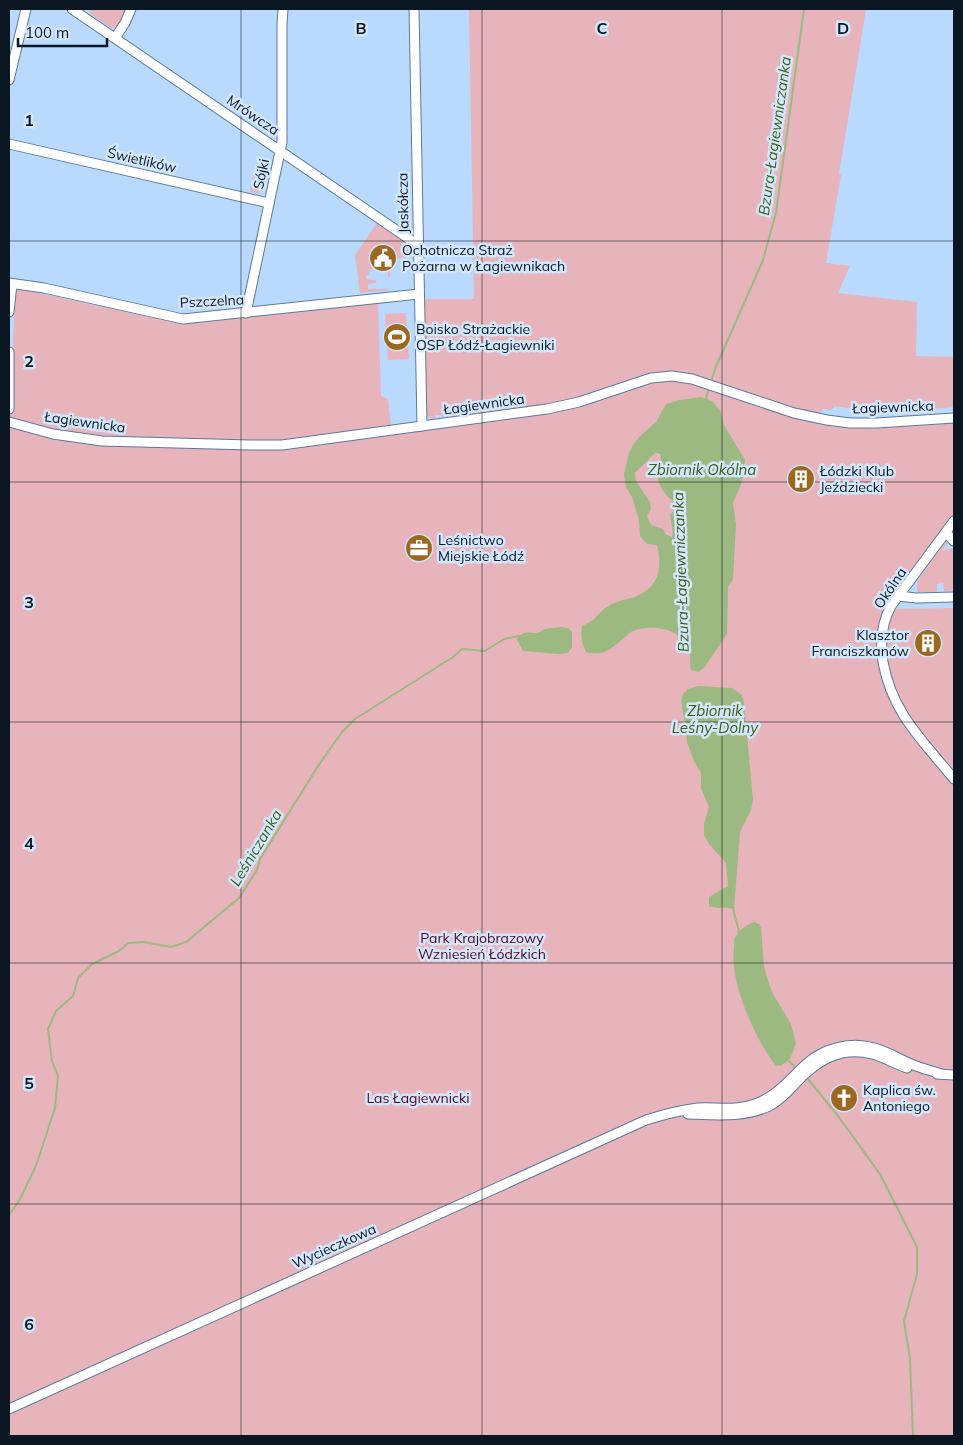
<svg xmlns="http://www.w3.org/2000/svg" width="963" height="1445" font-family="Mulish,sans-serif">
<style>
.green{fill:#e6b4ba}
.water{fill:#9cb982;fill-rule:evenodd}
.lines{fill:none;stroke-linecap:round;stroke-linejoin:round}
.stream{stroke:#9cb982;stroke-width:2}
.minor-casing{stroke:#5c7a9b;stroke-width:11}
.minor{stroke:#fff;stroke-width:9}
.grid{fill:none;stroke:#0a1622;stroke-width:1;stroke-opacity:0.55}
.labels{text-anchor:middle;stroke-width:5;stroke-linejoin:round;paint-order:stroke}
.street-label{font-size:14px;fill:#0a1622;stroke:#d2e6fc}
.poi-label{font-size:14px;fill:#0a1622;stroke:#d2e6fc;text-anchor:start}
.park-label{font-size:14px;fill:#55031d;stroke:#d2e6fc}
.water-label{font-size:15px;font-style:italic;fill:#3d5f10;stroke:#d2e6fc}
.grid-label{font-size:16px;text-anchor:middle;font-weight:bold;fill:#0a1622;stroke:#d2e6fc;stroke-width:5;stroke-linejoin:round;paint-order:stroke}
</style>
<rect width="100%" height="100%" fill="#b9dafe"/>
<g class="green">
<path d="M90 9H128L120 25 111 28 90 14Z"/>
<path d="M469 9H866L839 174 841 175 826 263 850 266 838 293 917 302 916 356 954 357V407L901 412V409H899L895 405C886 412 870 407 859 409L856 403 854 409 834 406V408L830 410 823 409 819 414 805 412 768 400 843 426 954 418V537L941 551 952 548 953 551 954 577 953 590 944 592 943 583 937 584V592H918C912 581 928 569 932 560L892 601 891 609 954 608V768L950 766 913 722 909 715 899 716 909 733 954 786V1436H9V412L14 413 13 339 16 288 182 324 378 302 381 396 388 399 391 426 446 419V417H442L441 415H435L436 419 430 418 426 416 423 299H474Z"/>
<path d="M255 166 265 169 259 194 250 192Z"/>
<path d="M377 223 408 244V258H394V271V255L393 253 390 257V277H388L387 268 370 269 369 275H366V279L375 280 377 283 368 284V289H388L390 290 360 293 355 255Z"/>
<path d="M406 313 409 359 388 360 385 314Z"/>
</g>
<g class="water">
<path d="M701 397 712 401 721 412 724 425 745 460 742 482 733 503 736 524 734 560 733 579 728 587 727 634 704 668 698 672 691 670C689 663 692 655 688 647 680 628 650 624 633 631 629 632 627 636 624 638 609 650 605 656 586 652 581 643 581 635 582 626 586 624 590 622 593 620 598 616 601 610 607 607 616 600 629 600 639 595 660 585 662 566 657 545L647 544 640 536 639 520 632 497 626 487 624 474 629 453 633 445 639 437 656 422 666 404 680 400ZM655 453 660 454 661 458C656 470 656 481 664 492 670 501 672 496 675 509L670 515 673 532 672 537 665 534 663 529 651 525 647 516 651 509 650 502 636 481 635 473Z"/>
<path d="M562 627 568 628 572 632V647L568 653 558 654 523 651 517 640C524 625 534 639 544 629Z"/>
<path d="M698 686 732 688 742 695 744 703 753 800 751 810 740 832 734 909C726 907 718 909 709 906V897L728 886 726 863 709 844 704 835V824L709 807 701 788V773L694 761 687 742 685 724 681 701 683 694 688 689Z"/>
<path d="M754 922 759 924 761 928 764 966 768 981 773 994 791 1024 796 1044 790 1059 782 1065 776 1066C755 1039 729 982 734 947 734 944 734 938 736 936 739 930 748 924 754 922Z"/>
</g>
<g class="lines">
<g class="stream">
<path d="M711 382 715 369 763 260 776 213 804 9"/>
<path d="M705 401 709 389"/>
<path d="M733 906C733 915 738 923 739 933"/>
<path d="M787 1059 796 1068"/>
<path d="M808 1079 838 1116 880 1174 917 1247V1274L904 1321 910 1359 913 1436"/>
<path d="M9 1215 19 1201 36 1166 55 1108 58 1076 52 1061 48 1029 56 1011 73 996 78 978 92 964 119 951 128 943 144 942 171 947 186 942 239 898 257 870 260 859 320 763 342 732 355 719 453 657 462 649 485 651 504 639 519 636"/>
</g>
<g class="minor-casing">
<g id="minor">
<path d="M72 9 418 245"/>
<path d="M414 9 422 426"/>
<path d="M115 38 125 23 131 9"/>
<path d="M9 80 26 9"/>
<path d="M9 144 269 203"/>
<path d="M9 283 44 288 183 319 419 294"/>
<path d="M9 312 12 284"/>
<path d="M246 313 282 142V25L283 9"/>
<path d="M9 352V409"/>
<path d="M9 422 53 434 102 441 250 445H282L547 409 579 402 651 378 672 376 692 379 794 413 827 420 850 423H877L954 418"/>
<path d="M954 521 891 606C881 624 880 642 883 662 892 713 923 741 954 779"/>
<path d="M946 533 954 541"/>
<path d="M898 596 916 598 954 597"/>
<path d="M937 1074 954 1075"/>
<path d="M688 1114C715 1115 747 1118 771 1105 784 1098 794 1084 805 1074 823 1057 846 1047 872 1054 884 1057 895 1064 907 1068"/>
<path d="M9 1409 646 1120C662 1115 681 1110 698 1108 717 1107 737 1111 755 1104 776 1097 790 1079 806 1064 823 1049 847 1042 870 1047 886 1050 900 1060 916 1066 924 1069 933 1071 941 1074"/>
</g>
</g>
<use href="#minor" class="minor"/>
</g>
<path class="grid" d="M241 9V1436M482 9V1436M722 9V1436M9 241H954M9 482H954M9 722H954M9 963H954M9 1204H954"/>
<defs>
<g id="civic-disc" transform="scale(1.4375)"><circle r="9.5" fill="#9c681f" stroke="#d2e6fc"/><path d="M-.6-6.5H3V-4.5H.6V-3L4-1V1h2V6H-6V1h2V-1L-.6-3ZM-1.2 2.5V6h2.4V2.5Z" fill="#fff"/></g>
<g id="stadium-disc" transform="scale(1.4375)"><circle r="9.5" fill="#9c681f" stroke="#d2e6fc"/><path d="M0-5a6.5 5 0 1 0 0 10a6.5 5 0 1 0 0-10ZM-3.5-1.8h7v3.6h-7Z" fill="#fff"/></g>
<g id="building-disc" transform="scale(1.4375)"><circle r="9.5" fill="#9c681f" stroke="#d2e6fc"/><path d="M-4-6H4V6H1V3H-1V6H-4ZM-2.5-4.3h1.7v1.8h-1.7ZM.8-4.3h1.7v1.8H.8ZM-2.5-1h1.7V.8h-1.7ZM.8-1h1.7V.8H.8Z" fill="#fff"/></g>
<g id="office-disc" transform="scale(1.4375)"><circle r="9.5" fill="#9c681f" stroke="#d2e6fc"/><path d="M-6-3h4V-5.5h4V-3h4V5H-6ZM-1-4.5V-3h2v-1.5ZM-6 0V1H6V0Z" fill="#fff"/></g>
<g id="church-disc" transform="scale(1.4375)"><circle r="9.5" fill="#9c681f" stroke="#d2e6fc"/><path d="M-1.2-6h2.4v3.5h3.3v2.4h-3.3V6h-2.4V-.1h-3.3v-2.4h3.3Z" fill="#fff"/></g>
</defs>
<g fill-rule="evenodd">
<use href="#civic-disc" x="383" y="258"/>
<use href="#stadium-disc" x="397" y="337"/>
<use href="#building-disc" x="801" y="479"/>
<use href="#office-disc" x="419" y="548"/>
<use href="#building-disc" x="928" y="643"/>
<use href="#church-disc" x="844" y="1098"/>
</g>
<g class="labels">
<g class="street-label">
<text transform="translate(253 115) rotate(34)" y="5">Mrówcza</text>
<text transform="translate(142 160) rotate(13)" y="5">Świetlików</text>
<text transform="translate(261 174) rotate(-78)" y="5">Sójki</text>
<text transform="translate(403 203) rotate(-91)" y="5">Jaskółcza</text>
<text transform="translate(212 301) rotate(-3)" y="5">Pszczelna</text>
<text transform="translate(484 404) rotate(-8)" y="5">Łagiewnicka</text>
<text transform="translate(893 407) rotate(-2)" y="5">Łagiewnicka</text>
<text transform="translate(85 422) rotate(8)" y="5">Łagiewnicka</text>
<text transform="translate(890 588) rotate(-56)" y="5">Okólna</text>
<text transform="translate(334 1246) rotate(-24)" y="5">Wycieczkowa</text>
</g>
<g class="poi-label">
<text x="402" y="255">Ochotnicza Straż<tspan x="402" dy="16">Pożarna w Łagiewnikach</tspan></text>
<text x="416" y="334">Boisko Strażackie<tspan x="416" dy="16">OSP Łódź-Łagiewniki</tspan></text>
<text x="820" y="476">Łódzki Klub<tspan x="820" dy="16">Jeździecki</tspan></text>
<text x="438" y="545">Leśnictwo<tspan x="438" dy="16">Miejskie Łódź</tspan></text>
<text x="909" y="640" text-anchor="end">Klasztor<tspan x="909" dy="16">Franciszkanów</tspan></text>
<text x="863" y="1095">Kaplica św.<tspan x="863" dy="16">Antoniego</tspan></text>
</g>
<g class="park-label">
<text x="482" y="943">Park Krajobrazowy<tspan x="482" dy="16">Wzniesień Łódzkich</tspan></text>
<text x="418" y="1103">Las Łagiewnicki</text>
</g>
<g class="water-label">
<text transform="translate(775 136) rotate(-82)" y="5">Bzura-Łagiewniczanka</text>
<text x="702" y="475">Zbiornik Okólna</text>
<text transform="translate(681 572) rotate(-92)" y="5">Bzura-Łagiewniczanka</text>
<text x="715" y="716">Zbiornik<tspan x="715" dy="17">Leśny-Dolny</tspan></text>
<text transform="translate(256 848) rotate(-59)" y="5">Leśniczanka</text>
</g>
</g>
<g class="grid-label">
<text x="361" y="34">B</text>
<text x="602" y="34">C</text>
<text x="843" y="34">D</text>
<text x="29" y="126">1</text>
<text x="29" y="367">2</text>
<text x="29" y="608">3</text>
<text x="29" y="849">4</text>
<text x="29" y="1089">5</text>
<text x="29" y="1330">6</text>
</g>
<rect width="963" height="1445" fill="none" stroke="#0a1622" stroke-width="20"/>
<path d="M18 38v8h89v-8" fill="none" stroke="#0a1622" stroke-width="2.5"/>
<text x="25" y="38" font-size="15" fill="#0a1622" stroke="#d2e6fc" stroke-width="4" paint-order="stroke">100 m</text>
</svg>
